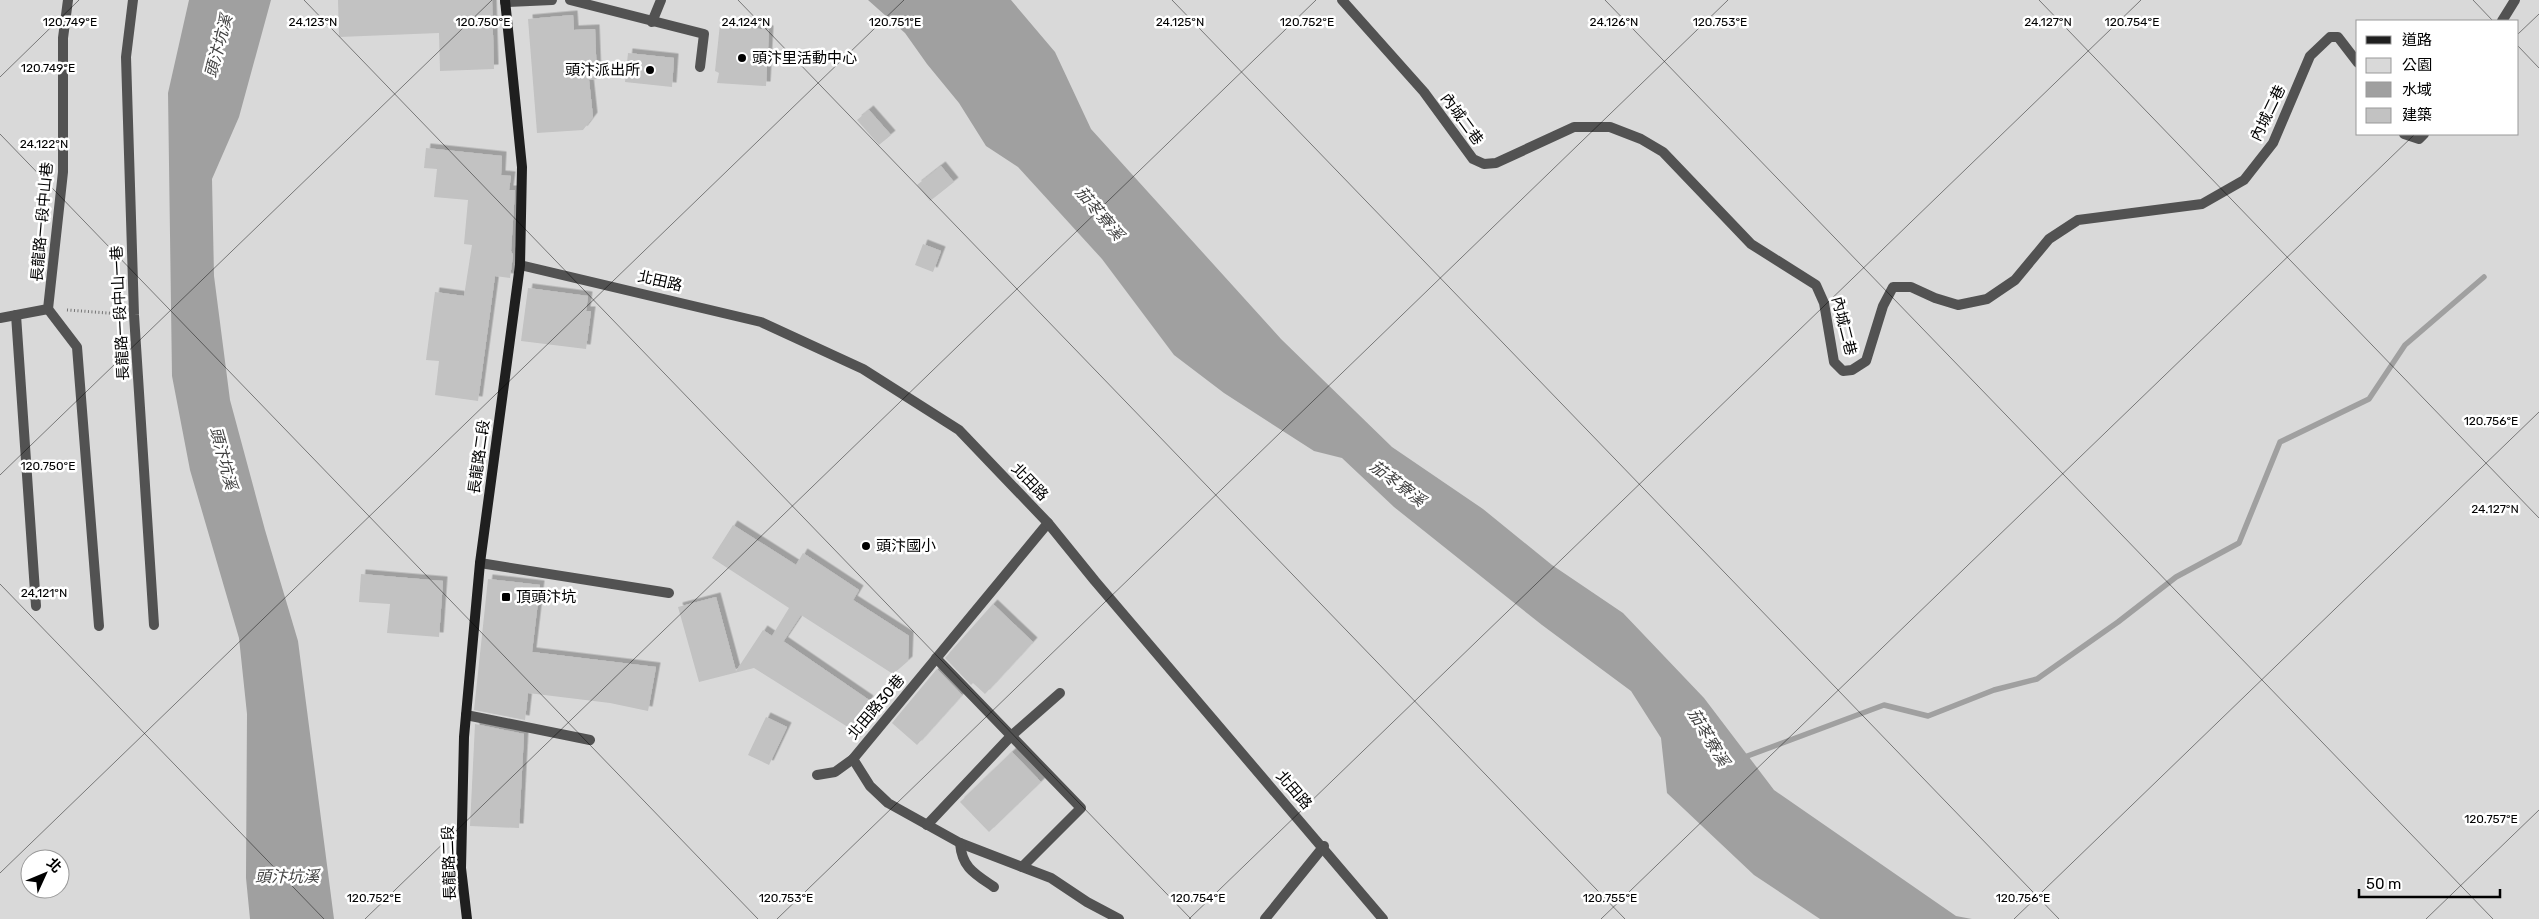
<svg xmlns="http://www.w3.org/2000/svg" width="2539" height="919" font-family="Rubik,'Noto Sans TC',sans-serif">
<style>
.green{fill:#d9d9d9;fill-rule:evenodd}
.water{fill:#a0a0a0}
.lines{fill:none;stroke-linecap:round;stroke-linejoin:round}
.stream{stroke:#a0a0a0;stroke-width:5.5}
.building{fill:#c2c2c2;filter:url(#shadow)}
.path{stroke:#747474;stroke-width:3;stroke-dasharray:1 2.5;stroke-linecap:butt}
.service{stroke:#525252;stroke-width:10}
.minor{stroke:#525252;stroke-width:10}
.tertiary{stroke:#525252;stroke-width:10}
.secondary{stroke:#1f1f1f;stroke-width:10}
.ticks{fill:none;stroke:#000;stroke-width:1;stroke-opacity:0.45}
.poi-dot{fill:#000;stroke:#fff;stroke-width:2}
.labels{text-anchor:middle;stroke-width:5;stroke-linejoin:round;paint-order:stroke}
.poi-label{font-size:15px;fill:#000;stroke:#fff;text-anchor:start}
.street-label{font-size:15px;fill:#000;stroke:#fff}
.water-label{font-size:16px;font-style:italic;fill:#414141;stroke:#fff}
.ticks-label{font-size:12px;text-anchor:middle;fill:#000;stroke:#fff;stroke-width:5;stroke-linejoin:round;paint-order:stroke}
</style>
<defs>
<filter id="shadow"><feDropShadow dx="4.5" dy="-4.5" stdDeviation="0" flood-color="#0004"/></filter>
</defs>
<rect width="100%" height="100%" fill="#fff"/>
<path class="green" d="M0 0H2539V919H0ZM2358 21H2518V134H2358ZM30 859H60V889H30Z"/>
<g class="water">
<path d="M189 0H271L239 117 212 179 214 276 230 400 265 530 298 641 334 919H250L246 878 247 714 239 638 190 470 172 376 168 93Z"/>
<path d="M868 0H1011L1055 52 1091 129 1281 339 1392 447 1483 509 1552 565 1623 613 1704 698 1774 790 1956 916 1972 919H1820L1754 875 1667 793 1661 738 1631 691 1542 625 1394 507 1342 458 1314 451 1224 393 1174 355 1102 259 1018 167 986 146 959 103 927 64 905 33Z"/>
</g>
<g class="lines">
<path class="stream" d="M1742 758 1884 705 1928 716 1994 690 2037 679 2118 622 2176 577 2239 543 2280 442 2369 399 2405 345 2484 277"/>
</g>
<g class="building">
<path d="M338 0H492L494 69 440 71 439 33 339 37Z"/>
<path d="M573 15 574 30 595 29 597 79 589 80 593 117 583 130 537 133 528 19Z"/>
<path d="M720 24 769 30 766 86 717 83 719 73 715 71Z"/>
<path d="M628 53 674 58 672 87 625 82Z"/>
<path d="M869 110 891 135 879 145 857 120Z"/>
<path d="M426 148 502 156 501 175 511 176 509 190H515L511 251 513 255 510 278 495 276 478 401 435 395 439 361 426 360 435 292 464 296 472 245 464 244 468 200 434 197 437 169 424 168Z"/>
<path d="M941 166 954 182 930 201 917 185Z"/>
<path d="M923 244 941 251 933 272 915 265Z"/>
<path d="M528 288 588 296 586 311H591L586 349 521 341Z"/>
<path d="M733 525 796 565 803 553 859 590 853 600 909 636 908 661 893 674 801 615 783 642 780 639 869 700 851 729 754 668 699 682 678 607 716 597 736 671 763 630 772 636 789 608 712 558Z"/>
<path d="M361 574 443 581 439 637 387 633 390 604 359 602Z"/>
<path d="M488 579 540 585 532 652 656 667 648 711 610 703 528 693 525 720 474 710Z"/>
<path d="M993 604 1033 642 985 694 973 683 971 685 945 658Z"/>
<path d="M937 669 962 695 917 745 892 723Z"/>
<path d="M766 717 787 727 769 765 748 755Z"/>
<path d="M475 724 524 734 519 828 470 826Z"/>
<path d="M1012 752 1041 782 989 832 960 802Z"/>
</g>
<g class="lines">
<path class="path" d="M67 310 121 314"/>
<g class="service">
<path d="M133 0 126 57 134 315 154 625"/>
<path d="M48 309 77 347 99 626"/>
<path d="M16 315 36 606"/>
<path d="M1048 523 853 759 870 786 888 803 960 843 1051 878 1087 902 1119 919"/>
<path d="M480 563 669 593"/>
<path d="M936 658 1081 808 1022 867"/>
<path d="M466 715 590 740"/>
<path d="M817 775 835 772 853 759"/>
<path d="M927 825 1011 736 1060 693"/>
<path d="M960 843C962 868 975 874 994 887"/>
<path d="M1265 919 1324 846"/>
</g>
<g class="minor">
<path d="M570 0 704 34 700 67"/>
<path d="M1342 0 1424 92 1473 159 1484 164 1496 163 1574 127H1610L1641 139 1663 152 1751 244 1816 285 1824 303 1834 362 1843 371 1852 370 1866 361 1883 306 1893 287H1911L1935 298 1958 305 1987 299 2015 280 2049 239 2078 220 2202 204 2244 180 2273 143 2310 56 2330 37H2338L2358 63"/>
<path d="M505 2 552 0"/>
<path d="M2502 21 2515 0"/>
<path d="M652 22 661 0"/>
<path d="M2404 134 2419 139 2424 134"/>
<path d="M0 318 48 309 63 172V38L68 0"/>
</g>
<path class="tertiary" d="M520 265 761 322 863 369 959 430 1048 523 1095 581 1383 919"/>
<path class="secondary" d="M467 919 461 868 464 737 480 563 520 265 522 167 505 0"/>
</g>
<path class="ticks" d="M304 0 1191 919M738 0 1625 919M1172 0 2059 919M1605 0 2493 919M2039 0 2539 518M2473 0 2493 21M2518 34 2539 14M2518 46 2539 68M0 77 79 0M0 134 758 919M0 475 492 0M0 584 324 919M0 873 904 0M365 919 1316 0M777 919 1728 0M1189 919 2141 0M1601 919 2415 134M2014 919 2539 412M2426 919 2539 810"/>
<g class="poi-dot">
<circle cx="742" cy="58" r="5"/>
<circle cx="650" cy="70" r="5"/>
<circle cx="866" cy="546" r="5"/>
<rect x="501" y="592" width="10" height="10" rx="2.5"/>
</g>
<g class="labels">
<g class="poi-label">
<text x="752" y="63">頭汴里活動中心</text>
<text x="640" y="75" text-anchor="end">頭汴派出所</text>
<text x="876" y="551">頭汴國小</text>
<text x="516" y="602">頂頭汴坑</text>
</g>
<g class="street-label">
<text transform="translate(2268 113) rotate(-64)" y="5">內城二巷</text>
<text transform="translate(1462 119) rotate(54)" y="5">內城二巷</text>
<text transform="translate(42 222) rotate(-85)" y="5">長龍路一段中山巷</text>
<text transform="translate(660 281) rotate(13)" y="5">北田路</text>
<text transform="translate(120 313) rotate(-93)" y="5">長龍路一段中山一巷</text>
<text transform="translate(1844 326) rotate(76)" y="5">內城二巷</text>
<text transform="translate(479 457) rotate(-82)" y="5">長龍路二段</text>
<text transform="translate(1030 482) rotate(46)" y="5">北田路</text>
<text transform="translate(876 707) rotate(-50)" y="5">北田路30巷</text>
<text transform="translate(1294 790) rotate(49)" y="5">北田路</text>
<text transform="translate(449 863) rotate(-92)" y="5">長龍路二段</text>
</g>
<g class="water-label">
<text transform="translate(218 46) rotate(-75)" y="6">頭汴坑溪</text>
<text transform="translate(1100 213) rotate(50)" y="6">茄苳寮溪</text>
<text transform="translate(224 458) rotate(75)" y="6">頭汴坑溪</text>
<text transform="translate(1398 483) rotate(37)" y="6">茄苳寮溪</text>
<text transform="translate(1709 737) rotate(59)" y="6">茄苳寮溪</text>
<text x="287" y="882">頭汴坑溪</text>
</g>
</g>
<g class="ticks-label">
<text x="70" y="26">120.749°E</text>
<text x="483" y="26">120.750°E</text>
<text x="895" y="26">120.751°E</text>
<text x="1307" y="26">120.752°E</text>
<text x="1720" y="26">120.753°E</text>
<text x="2132" y="26">120.754°E</text>
<text x="313" y="26">24.123°N</text>
<text x="746" y="26">24.124°N</text>
<text x="1180" y="26">24.125°N</text>
<text x="1614" y="26">24.126°N</text>
<text x="2048" y="26">24.127°N</text>
<text x="48" y="72">120.749°E</text>
<text x="44" y="148">24.122°N</text>
<text x="2491" y="425">120.756°E</text>
<text x="48" y="470">120.750°E</text>
<text x="2495" y="513">24.127°N</text>
<text x="44" y="597">24.121°N</text>
<text x="2491" y="823">120.757°E</text>
<text x="374" y="902">120.752°E</text>
<text x="786" y="902">120.753°E</text>
<text x="1198" y="902">120.754°E</text>
<text x="1610" y="902">120.755°E</text>
<text x="2023" y="902">120.756°E</text>
</g>
<rect x="2356" y="20" width="162" height="115" fill="#ffffff" stroke="#999999"/>
<rect x="2366" y="36" width="25" height="8" fill="#1f1f1f" stroke="#999999"/>
<text x="2402" y="45" font-size="15" fill="#000000">道路</text>
<rect x="2366" y="58" width="25" height="15" fill="#d9d9d9" stroke="#999999"/>
<text x="2402" y="70" font-size="15" fill="#000000">公園</text>
<rect x="2366" y="82" width="25" height="15" fill="#a0a0a0" stroke="#999999"/>
<text x="2402" y="95" font-size="15" fill="#000000">水域</text>
<rect x="2366" y="108" width="25" height="15" fill="#c2c2c2" stroke="#999999"/>
<text x="2402" y="120" font-size="15" fill="#000000">建築</text>
<g transform="translate(45 874) rotate(46)"><circle r="24" fill="#ffffff" stroke="#999999"/>
<path d="M0-4L9 19L0 12L-9 19Z" fill="#000000"/>
<text y="-8" font-size="14" font-weight="bold" text-anchor="middle" fill="#000000">北</text>
</g>
<path d="M2359 889v8h141v-8" fill="none" stroke="#000000" stroke-width="2.5"/>
<text x="2366" y="889" font-size="15" fill="#000000" stroke="#ffffff" stroke-width="4" paint-order="stroke">50 m</text>
</svg>
